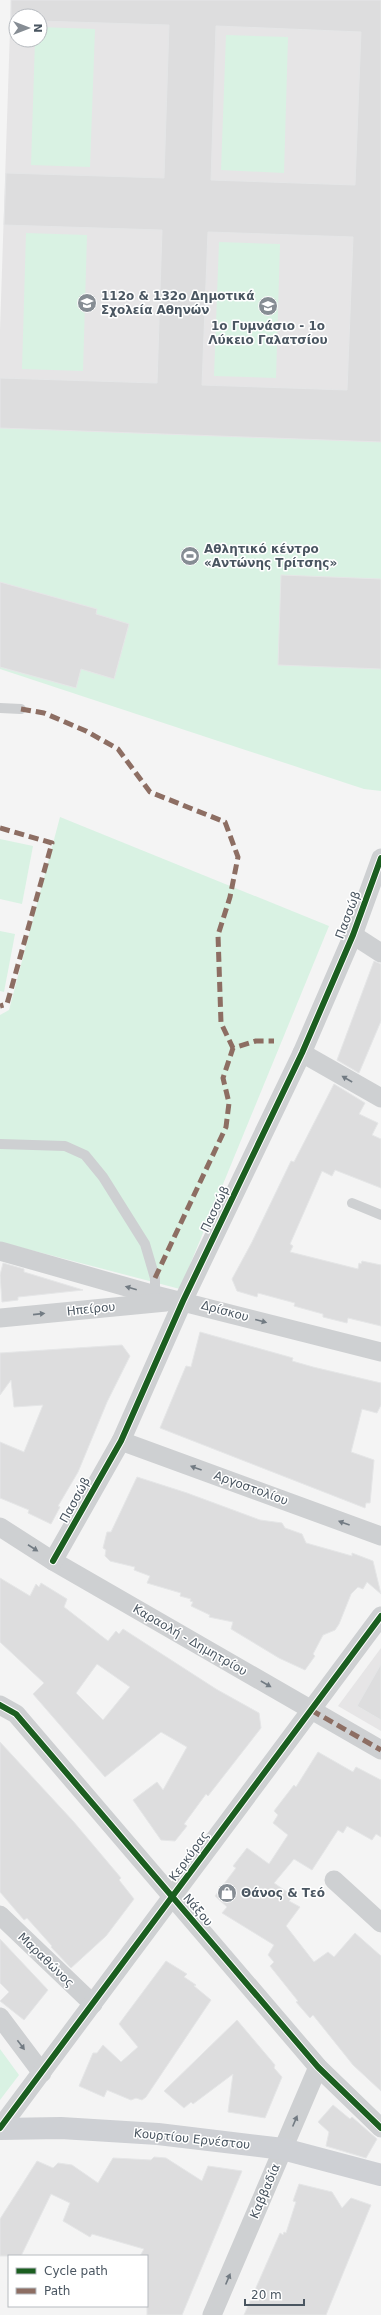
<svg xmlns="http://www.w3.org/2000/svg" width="381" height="2315" font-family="'DejaVu Sans',sans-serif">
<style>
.education{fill:#e6e5e6;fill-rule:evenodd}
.green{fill:#d9f2e3}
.building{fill:#ddddde;stroke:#e5e6e7;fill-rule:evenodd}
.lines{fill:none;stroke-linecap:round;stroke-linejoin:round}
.lane{stroke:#ced0d2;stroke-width:10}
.street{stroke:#ced0d2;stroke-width:19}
.secondary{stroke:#ced0d4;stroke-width:22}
.quiet{stroke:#8d6e63;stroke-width:5;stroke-dasharray:10 5;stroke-linecap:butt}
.cycleway-casing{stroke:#fff;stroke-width:8}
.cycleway{stroke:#1b5e20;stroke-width:6}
.oneway{fill:#727b83}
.labels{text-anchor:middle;stroke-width:3;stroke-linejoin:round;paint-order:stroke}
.poi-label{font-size:12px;font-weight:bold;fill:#4a5661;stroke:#fff;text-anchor:start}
.street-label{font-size:12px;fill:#4a5661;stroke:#fff}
</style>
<rect width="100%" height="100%" fill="#f4f4f4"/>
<g class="education">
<path d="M11 0H381V442L0 428V330ZM16 16H40V40H16Z"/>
<path d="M381 1648V1731L338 1706Z"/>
</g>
<g class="green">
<path d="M40 27 95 29 90 167 31 165 35 40H40Z"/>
<path d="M226 35 288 37 284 173 221 170Z"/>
<path d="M26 233 87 235 83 371 22 369Z"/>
<path d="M219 242 280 244 276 378 214 376Z"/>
<path d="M0 428 381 442V791L364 789 0 669Z"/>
<path d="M60 817 329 926 180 1289 0 1242V1015L9 1010Z"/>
<path d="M0 839 33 846 22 904 0 899Z"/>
<path d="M0 931 15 934 4 992 0 991Z"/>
<path d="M0 2049 19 2075 0 2100Z"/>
</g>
<g class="building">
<path d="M11 0H381V442L0 428V378L157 383 162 230 4 225 6 173 164 178 169 25 40 21V16H16V20H11ZM216 26 361 32 355 185 211 180ZM208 232 353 237 347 390 202 385Z"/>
<path d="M281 575 381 579V669L278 665Z"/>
<path d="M0 582 97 609 96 614 129 624 114 679 81 669 76 688 0 667Z"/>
<path d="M374 961 381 964V1021L359 1073 337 1060Z"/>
<path d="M334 1084 365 1103 359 1114 378 1123 372 1135 381 1139V1188L335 1170 332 1176 322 1171 290 1244 293 1246 290 1252 358 1269 359 1263 361 1264 362 1261 381 1265V1326L348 1318 347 1323 323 1317V1314L294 1306 295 1303 258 1293 257 1297 237 1291 232 1279 252 1242 291 1161 294 1162Z"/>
<path d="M3 1263 24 1269V1272L83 1290 18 1297V1300L2 1302 0 1275Z"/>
<path d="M200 1332 293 1358 292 1361 313 1367 381 1383V1405L377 1413 362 1409 351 1452 374 1460 370 1503H366L365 1508 160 1428 186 1366 191 1367Z"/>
<path d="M122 1345 130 1356 107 1402 78 1472 58 1506 60 1507 51 1524 28 1513 29 1510 0 1498V1442L24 1452 43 1405 14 1407 11 1380 0 1395V1353Z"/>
<path d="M137 1477 187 1493 260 1520 282 1523 285 1528 302 1534 306 1543 352 1556V1553L373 1561 381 1594 367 1582 363 1589 358 1587 351 1594 339 1624 335 1630 323 1635 313 1654 315 1656 305 1670 279 1658 231 1629 233 1622 209 1617 210 1615 191 1606 193 1602 190 1601 191 1599 180 1596 181 1593 147 1583 150 1576 134 1570 135 1567 110 1561 105 1556 106 1550 103 1548 107 1532H111Z"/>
<path d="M0 1578 30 1596 36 1584 39 1587 41 1583 67 1599 64 1607 108 1641 116 1631 119 1634 123 1629 216 1689 259 1713 261 1728 208 1796 206 1794 184 1824 187 1826 175 1841 161 1840 133 1800 157 1782 163 1790 187 1747 161 1732 105 1777 33 1694 44 1683 0 1642ZM97 1664 130 1687 103 1720 76 1693Z"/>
<path d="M381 1664V1720L357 1706Z"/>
<path d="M0 1742 73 1821 121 1878 119 1880 134 1899 106 1936 71 1968 51 1947 52 1946 27 1918 24 1920 0 1892Z"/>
<path d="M318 1752 353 1772 356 1767 381 1780V1837L376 1834 372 1840 347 1826 343 1833 338 1830 312 1870 294 1859 274 1883 293 1896 289 1901 300 1907 286 1926 314 1962 328 1952 334 1957 355 1933 381 1956V2091L353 2065 313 2015 310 2018 296 2002 298 2001 270 1966 274 1962 268 1955 274 1945 222 1913 227 1907 215 1896 236 1868 233 1866 247 1848 269 1864 288 1835 273 1823 278 1815 274 1811 294 1785 296 1787Z"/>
<path d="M0 1939 48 1990 24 2020 0 2001 9 1992 0 1983Z"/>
<path d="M166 1961 187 1974 184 1977 196 1985 194 1986 211 2000 146 2097 142 2100 136 2098 131 2100 107 2090 104 2097 79 2086 93 2053H97L103 2045 121 2062 138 2047 119 2024Z"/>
<path d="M237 2020 275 2065 274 2068 282 2077 265 2118 228 2112 233 2074 193 2104 191 2102 184 2108 164 2091Z"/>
<path d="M333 2105 350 2119 352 2117 377 2139 366 2158 326 2146 329 2132 318 2122Z"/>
<path d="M154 2157 166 2158 202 2181 208 2166 242 2171 182 2315H147V2256H140L144 2249 92 2234 90 2237 63 2221 70 2203 51 2194 21 2256H0V2219L37 2161 53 2168 58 2163 72 2165 98 2183 113 2158 151 2160Z"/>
<path d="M299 2184 332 2192 342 2208 351 2198 371 2205 326 2315H244L280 2233 283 2235 284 2232 286 2233 296 2202 293 2201Z"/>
</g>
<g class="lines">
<g class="lane">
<path d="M0 708 21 709"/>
<path d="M0 1144 65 1146 85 1155 103 1177 145 1244 155 1278V1295"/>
<path d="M352 1203 381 1215"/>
</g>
<g class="street">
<path d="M353 935 381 953"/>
<path d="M302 1053 381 1098"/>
<path d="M0 1251 155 1295 381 1352"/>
<path d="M0 1318 166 1302"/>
<path d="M121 1441 381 1536"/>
<path d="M0 1527 53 1561 381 1750"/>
<path d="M53 1561 121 1441 183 1301 302 1053 353 935 381 858"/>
<path d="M0 1705 16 1714 318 2067 381 2128"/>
<path d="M334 1880 381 1923"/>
<path d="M0 1915 93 2004"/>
<path d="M0 2017 42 2073"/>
<path d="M0 2128 381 1616"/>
<path d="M212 2315 318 2067"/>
</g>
<path class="secondary" d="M0 2129 61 2128 158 2134 283 2149 381 2175"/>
<g class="quiet">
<path d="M21 709 44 713 86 731 118 749 150 792 225 822 238 857 230 897 218 935 221 1023 233 1048"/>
<path d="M0 828 52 843 7 1004 0 1006"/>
<path d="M155 1278 226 1127 229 1103 223 1078 233 1048 256 1041H274"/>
<path d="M311 1710 381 1750"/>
</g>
<g class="cycleway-casing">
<g id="cycleway">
<path d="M53 1561 121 1441 183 1301 302 1053 353 935 381 858"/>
<path d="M0 1705 16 1714 318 2067 381 2128"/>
<path d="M0 2128 381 1616"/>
</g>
</g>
<use href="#cycleway" class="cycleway"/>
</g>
<defs><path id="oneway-solid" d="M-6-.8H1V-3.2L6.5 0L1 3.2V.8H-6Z"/></defs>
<g class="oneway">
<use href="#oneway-solid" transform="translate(347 1079) rotate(-150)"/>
<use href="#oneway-solid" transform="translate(131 1288) rotate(-164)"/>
<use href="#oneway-solid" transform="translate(39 1314) rotate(-6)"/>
<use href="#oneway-solid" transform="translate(261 1321) rotate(15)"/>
<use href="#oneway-solid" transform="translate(196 1468) rotate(-160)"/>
<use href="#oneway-solid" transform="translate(344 1523) rotate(-160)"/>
<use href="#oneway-solid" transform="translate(33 1548) rotate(33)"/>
<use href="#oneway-solid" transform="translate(266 1684) rotate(30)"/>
<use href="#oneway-solid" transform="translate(21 2045) rotate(53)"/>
<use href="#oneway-solid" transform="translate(295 2121) rotate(-67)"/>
<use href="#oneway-solid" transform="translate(228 2279) rotate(-67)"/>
</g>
<defs>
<g id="school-disc" transform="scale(1)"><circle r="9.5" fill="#868d94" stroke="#fff"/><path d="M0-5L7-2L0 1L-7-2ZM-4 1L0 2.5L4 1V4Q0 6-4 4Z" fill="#fff"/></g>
<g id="stadium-disc" transform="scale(1)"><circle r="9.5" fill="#868d94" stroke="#fff"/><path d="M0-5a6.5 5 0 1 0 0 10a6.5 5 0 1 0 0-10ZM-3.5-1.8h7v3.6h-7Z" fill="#fff"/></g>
<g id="shop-disc" transform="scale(1)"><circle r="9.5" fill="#868d94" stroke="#fff"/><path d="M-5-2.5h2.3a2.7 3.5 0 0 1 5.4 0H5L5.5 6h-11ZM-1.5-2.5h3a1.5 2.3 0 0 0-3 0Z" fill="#fff"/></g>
</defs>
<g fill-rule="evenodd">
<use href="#school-disc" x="87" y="303"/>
<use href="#school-disc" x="268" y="306"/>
<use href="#stadium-disc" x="190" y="556"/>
<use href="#shop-disc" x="227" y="1893"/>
</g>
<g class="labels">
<g class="poi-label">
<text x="101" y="300">112ο &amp; 132ο Δημοτικά<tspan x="101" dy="14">Σχολεία Αθηνών</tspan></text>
<text x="268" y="330" text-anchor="middle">1ο Γυμνάσιο - 1ο<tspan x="268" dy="14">Λύκειο Γαλατσίου</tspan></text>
<text x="204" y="553">Αθλητικό κέντρο<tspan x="204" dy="14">«Αντώνης Τρίτσης»</tspan></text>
<text x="241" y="1897">Θάνος &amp; Τεό</text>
</g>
<g class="street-label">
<text transform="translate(348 915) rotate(-69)" y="4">Πασσώβ</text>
<text transform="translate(215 1209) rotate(-64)" y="4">Πασσώβ</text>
<text transform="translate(91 1309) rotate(-6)" y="4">Ηπείρου</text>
<text transform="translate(225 1311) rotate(15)" y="4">Δρίσκου</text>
<text transform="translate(251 1488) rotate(20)" y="4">Αργοστολίου</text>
<text transform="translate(75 1500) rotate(-61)" y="4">Πασσώβ</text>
<text transform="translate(190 1640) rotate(30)" y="4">Καραολή - Δημητρίου</text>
<text transform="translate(189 1856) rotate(-54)" y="4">Κερκύρας</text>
<text transform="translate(198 1910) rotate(49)" y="4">Νάξου</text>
<text transform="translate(46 1960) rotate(44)" y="4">Μαραθώνος</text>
<text transform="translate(192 2139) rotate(6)" y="4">Κουρτίου Ερνέστου</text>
<text transform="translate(265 2191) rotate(-67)" y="4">Καββαδία</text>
</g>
</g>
<rect x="8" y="2255" width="140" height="52" fill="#ffffff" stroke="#b7bbc0"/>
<rect x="16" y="2268" width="20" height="6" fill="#1b5e20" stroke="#b7bbc0"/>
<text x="44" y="2275" font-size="12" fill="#4a5661">Cycle path</text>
<rect x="16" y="2288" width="20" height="6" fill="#8d6e63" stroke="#b7bbc0"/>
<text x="44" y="2295" font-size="12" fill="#4a5661">Path</text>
<g transform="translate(28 28) rotate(90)"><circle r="19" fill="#ffffff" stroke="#b7bbc0"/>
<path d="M0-3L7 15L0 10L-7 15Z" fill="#868d94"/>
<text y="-6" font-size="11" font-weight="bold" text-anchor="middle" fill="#4a5661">N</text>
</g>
<path d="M245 2299v6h59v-6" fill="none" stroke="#4a5661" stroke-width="2"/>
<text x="251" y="2299" font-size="12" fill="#4a5661" stroke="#ffffff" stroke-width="3" paint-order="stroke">20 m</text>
</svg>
